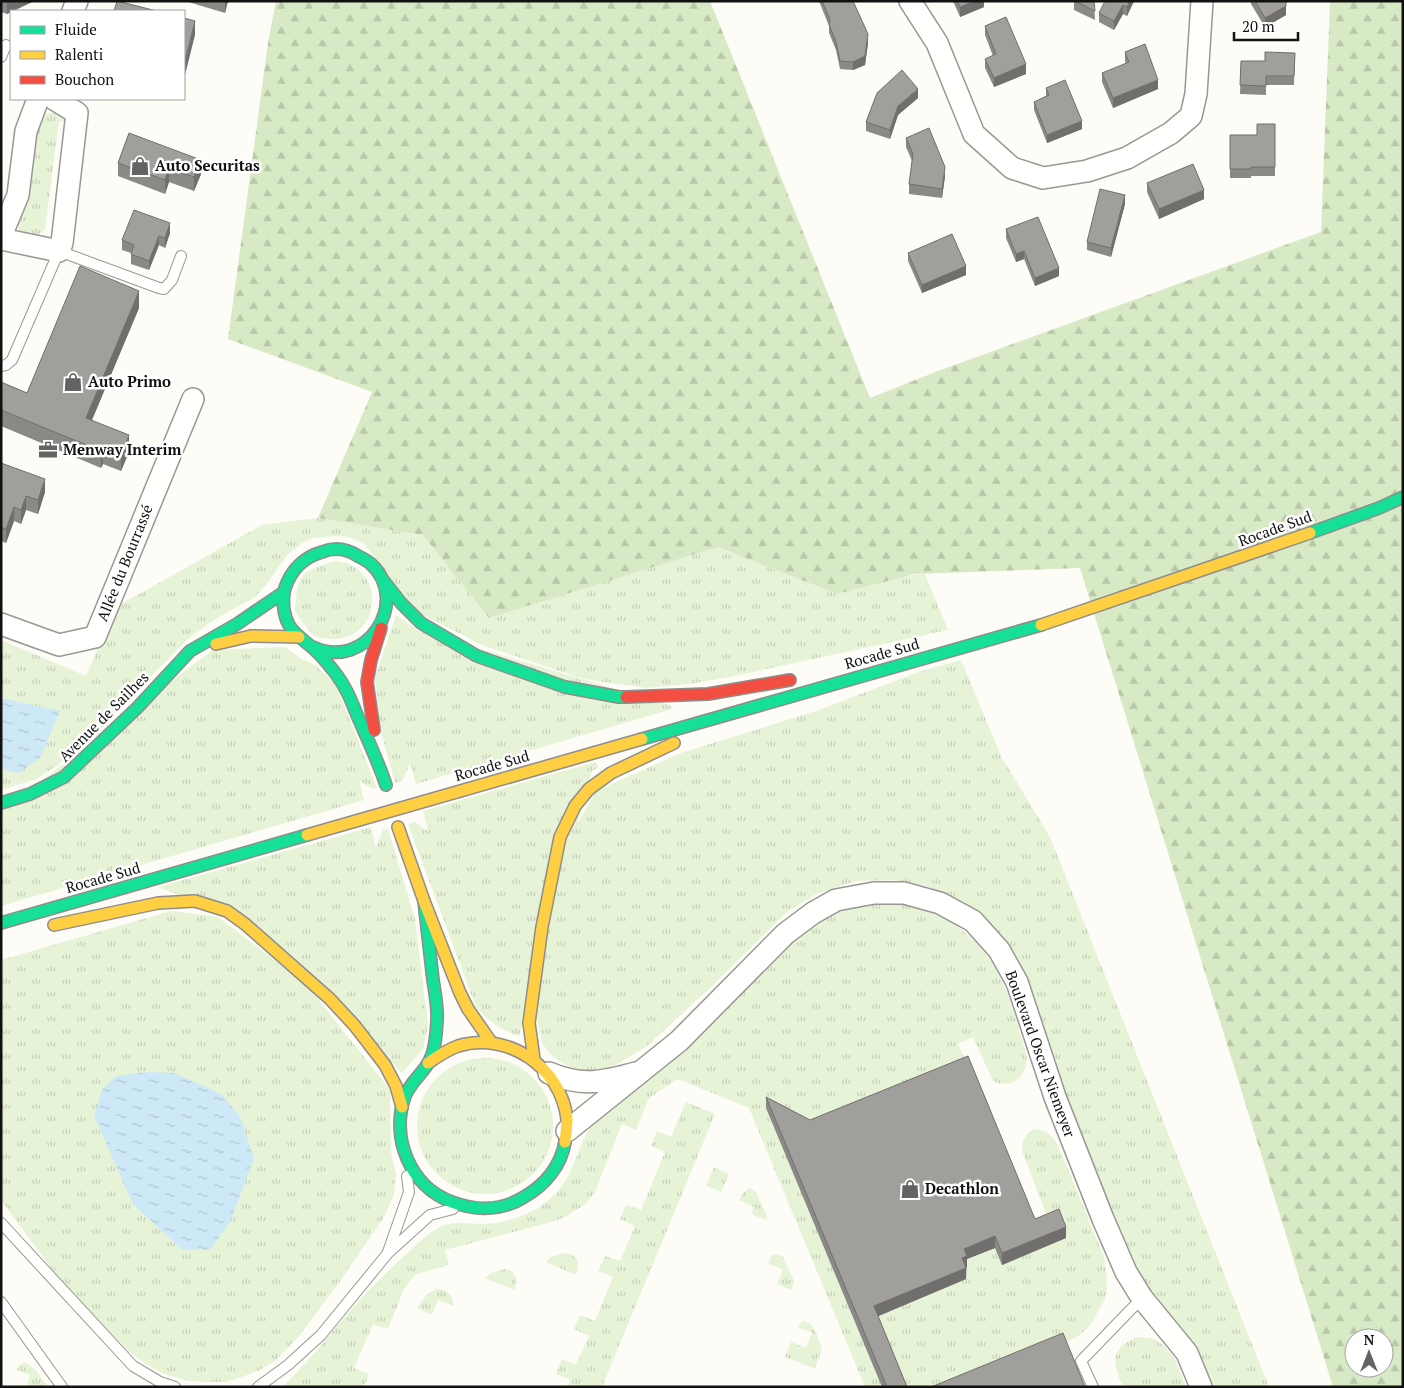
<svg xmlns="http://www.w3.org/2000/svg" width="1404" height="1388" font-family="'PT Serif',serif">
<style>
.grass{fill:url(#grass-tufts)}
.forest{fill:url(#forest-firs);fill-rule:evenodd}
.water{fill:url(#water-ripples)}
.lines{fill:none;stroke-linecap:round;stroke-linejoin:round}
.lane-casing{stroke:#979795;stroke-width:12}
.street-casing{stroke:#979795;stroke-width:24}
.fast-casing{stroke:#8e8d8b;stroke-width:14}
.slow-casing{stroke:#8e8d8b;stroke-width:14}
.jam-casing{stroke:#8e8d8b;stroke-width:14}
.lane{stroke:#fffffe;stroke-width:10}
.street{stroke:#fffffe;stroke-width:21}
.fast{stroke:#16e098;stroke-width:11}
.slow{stroke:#ffcf43;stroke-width:11}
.jam{stroke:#f24e42;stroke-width:11}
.wall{fill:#8a8986}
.shaded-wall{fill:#716f6d}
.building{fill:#a19f9c;stroke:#716f6d}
.labels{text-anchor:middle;stroke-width:5;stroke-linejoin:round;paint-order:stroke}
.poi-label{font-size:15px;font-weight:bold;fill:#111;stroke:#fff;text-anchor:start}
.street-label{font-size:15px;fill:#111;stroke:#fff}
</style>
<defs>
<pattern id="grass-tufts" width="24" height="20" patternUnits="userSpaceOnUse" patternTransform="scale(1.25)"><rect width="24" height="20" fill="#e7f3d7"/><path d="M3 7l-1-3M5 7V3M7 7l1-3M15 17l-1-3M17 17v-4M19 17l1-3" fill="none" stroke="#c5cfb8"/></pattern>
<pattern id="forest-firs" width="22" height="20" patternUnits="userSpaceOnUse" patternTransform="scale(1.25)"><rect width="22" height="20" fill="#d8eac5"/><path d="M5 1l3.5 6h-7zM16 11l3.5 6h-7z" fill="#b8c8a8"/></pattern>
<pattern id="water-ripples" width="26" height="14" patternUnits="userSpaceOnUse" patternTransform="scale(1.25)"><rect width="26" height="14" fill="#cde8f7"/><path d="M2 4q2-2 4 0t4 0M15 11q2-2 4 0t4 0" fill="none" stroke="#afc6d3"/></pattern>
</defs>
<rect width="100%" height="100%" fill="#fdfcf7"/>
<g class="grass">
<path d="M54 112 64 116 68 122 59 121 45 229 38 235 25 234 19 230 18 222 30 179 36 137 41 120 46 114Z"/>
<path d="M318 518 423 535 489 617 718 547 837 594 905 576 925 574 948 630 730 677 689 684 646 688 584 679 482 645 417 612 364 544 351 538 341 536 313 538 302 543 288 554 266 585 255 597 217 618 190 637 99 730 58 765 36 779 1 790V640L86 676 116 607 262 525Z"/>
<path d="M334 561C339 562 345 562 349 564 388 582 375 640 333 639 326 639 316 638 311 633 305 626 300 618 295 611 299 572 298 574 334 561Z"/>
<path d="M396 615 417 630 672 706V709L416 784 410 763 403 780 395 783 381 732 375 678Z"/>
<path d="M285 647 300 658 315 665 336 685 377 788 372 789 359 780 364 800 1 906V812L191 666 213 650Z"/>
<path d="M961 660 1002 758 1050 837 1269 1387H1209L1141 1281 1125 1246 1059 1086 1029 986 1016 958 996 930 968 905 925 885 892 880 856 881 818 893 786 913 711 987 647 1046 614 1066 589 1072 575 1071 552 1056 542 1043 535 1006 560 855 596 791 681 753 819 710 921 671Z"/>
<path d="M595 762 599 767 592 771 519 1036C499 1029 490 1022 476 1007L408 824 415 822 428 831 423 811Z"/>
<path d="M371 827 376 848 383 830 388 829 415 919 428 1025 423 1049 402 1073 259 926 158 887Z"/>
<path d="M893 902C902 904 911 905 920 908 936 912 951 920 963 931 1005 964 1013 1010 1027 1058 1027 1077 1011 1090 993 1081L973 1037 958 1044 968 1067 811 1131 882 1387H865L749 1108 678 1079 649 1098 636 1130 622 1124 594 1194 584 1205 567 1216 555 1221 445 1250 449 1265 416 1274 404 1289 388 1329 373 1324 354 1368 369 1374 364 1387H282C307 1364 327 1337 350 1311 366 1293 382 1276 400 1260 412 1249 424 1236 438 1228 453 1220 467 1224 483 1224 507 1223 530 1215 549 1200 576 1177 575 1147 594 1122 604 1107 624 1098 639 1087 650 1079 660 1070 671 1061L789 940 819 918 849 906Z"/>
<path d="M171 911 218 917 307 985 390 1090 391 1152 396 1174 394 1195 384 1217 338 1284 300 1335 276 1360 260 1370 239 1378 226 1382H204L185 1380 164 1374 146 1364 127 1350 97 1320 60 1280 1 1200V960Z"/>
<circle cx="485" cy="1126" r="68"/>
<path d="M686 1102 715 1114 602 1387H568L570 1380 556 1374 562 1359 576 1365 589 1336 574 1329 580 1315 595 1321 613 1277 598 1271 605 1256 620 1261 635 1226 620 1219 626 1205 641 1210 665 1152 651 1146 657 1131 671 1137Z"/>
<path d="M1034 1129C1046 1130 1051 1134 1058 1145L1104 1257 1107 1281 1106 1297 1091 1324 1080 1335 1063 1344 959 1387H903L874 1318 966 1279 964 1261 995 1248 1002 1264 1050 1224 1022 1151C1022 1140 1025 1135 1034 1129Z"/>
<path d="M714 1167 729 1174 721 1192 706 1186Z"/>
<path d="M750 1188 756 1192 767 1216 766 1220 751 1214 754 1207 739 1200 743 1193Z"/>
<path d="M565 1253C578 1255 581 1264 576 1275L546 1262 551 1257Z"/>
<path d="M778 1254 783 1257 794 1281 791 1290 777 1284 783 1270 768 1263 772 1255Z"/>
<path d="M505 1269C517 1271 518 1281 514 1290L485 1278 491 1273Z"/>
<path d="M437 1289C448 1290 454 1294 453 1306L438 1300 432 1315 417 1308 427 1294Z"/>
<path d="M803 1321C815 1322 818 1339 822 1349L815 1369 785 1357 791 1342 806 1348 812 1333 797 1327Z"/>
<path d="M1137 1337C1142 1338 1149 1337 1153 1339 1172 1347 1180 1369 1186 1387H1123C1113 1363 1109 1348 1137 1337Z"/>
<path d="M25 1362 35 1369 48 1387H26L30 1375 17 1370 18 1366Z"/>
</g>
<path class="forest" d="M276 1H710L870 398 938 371 1321 232 1330 1H1403V1387H1333L1080 568 915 574 837 594 718 547 489 618 423 535 318 518 372 392 228 339 268 43ZM1354 1338H1384V1368H1354Z"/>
<g class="water">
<path d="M1 698 60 711 40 758 18 773 1 769Z"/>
<path d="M146 1072 174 1073 221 1094 240 1116 254 1159 230 1222 210 1250H182L133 1204 94 1116 102 1090 116 1076Z"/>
</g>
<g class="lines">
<g class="lane-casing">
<g id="lane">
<path d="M1 57 6 45"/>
<path d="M1 366 6 365 12 360 59 251 159 288 164 289 172 280 181 256"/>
<path d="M1 1223 133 1366 160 1382 175 1387"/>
<path d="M388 1252 409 1192 407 1176"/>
<path d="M1 1302 62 1387"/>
<path d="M258 1387 288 1365 321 1335 388 1253 430 1215 453 1209"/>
<path d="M1093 1387 1081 1361 1142 1298"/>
</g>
</g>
<g class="street-casing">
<g id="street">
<path d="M910 1 937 43 974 134 1012 168 1043 178 1087 171 1127 158 1171 133 1191 116 1196 94 1202 1"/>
<path d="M73 11 77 1"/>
<path d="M1 236 18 195 26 131 38 99"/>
<path d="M1 239 59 251 62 243 77 113 54 99"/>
<path d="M1 624 59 645 95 637 193 399"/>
<path d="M549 1073C582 1087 603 1082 636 1073"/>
<path d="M567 1131 679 1041 785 934 813 913 836 900 874 893H904L940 903 973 921 999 950 1017 982 1055 1097 1103 1219 1126 1272 1142 1298 1187 1353 1201 1387"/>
</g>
</g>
<g class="fast-casing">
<g id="fast">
<path d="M1310 533 1379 508 1403 497"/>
<path d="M383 580 401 603 421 623 477 656 565 687 619 697H626"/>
<path d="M313 647C367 672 411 601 371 564 368 561 362 558 358 556 347 549 334 547 322 552 304 557 291 570 285 588 282 599 283 614 289 625 295 635 305 641 314 649 322 656 329 665 336 674 346 687 351 700 357 715 367 738 378 761 386 785"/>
<path d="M642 739 1041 625"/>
<path d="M1 803 30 794 64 777 137 708 190 651 237 624 284 592"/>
<path d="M424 901C427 927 430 954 433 980 435 993 438 1008 437 1021 436 1036 435 1053 427 1065 419 1077 411 1082 405 1096 390 1137 410 1187 452 1202 476 1211 502 1211 524 1197 545 1185 561 1166 565 1142"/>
<path d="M1 923 307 835"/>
</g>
</g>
<g class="slow-casing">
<g id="slow">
<path d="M1041 625 1310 533"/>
<path d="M216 644 251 636 299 637"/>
<path d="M398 827 424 901 460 993 468 1009 491 1042"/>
<path d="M307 835 642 739"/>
<path d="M54 925 158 903 195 901 227 911 245 924 330 999 355 1026 385 1065 396 1086 402 1107"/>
<path d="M534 1059 529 1023 542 927 560 837 575 806 589 789 611 773 674 743"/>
<path d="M428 1063C438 1056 447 1050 458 1046 508 1031 561 1067 567 1119 567 1126 566 1134 565 1142"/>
</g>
</g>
<g class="jam-casing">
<g id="jam">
<path d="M626 697 708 694 790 680"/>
<path d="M374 730 367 682 371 660 381 628"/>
</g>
</g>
<use href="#lane" class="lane"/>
<use href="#street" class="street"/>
<use href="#fast" class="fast"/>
<use href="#slow" class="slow"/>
<use href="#jam" class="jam"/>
</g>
<g class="wall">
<path d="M1 1H32V2L7 14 1 12Z"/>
<path d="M185 1H228L225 13Z"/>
<path d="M819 1H853L868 43 865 65 853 70 840 69 836 50 829 33V26Z"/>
<path d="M953 1H984V7L960 17Z"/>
<path d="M1074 1H1094L1095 20 1074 10Z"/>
<path d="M1134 1 1127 16 1123 14 1114 30 1099 22V13Z"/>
<path d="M1251 1H1286V15L1265 27 1251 4Z"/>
<path d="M985 26 1026 74 994 87 985 68V59L993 56 985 35Z"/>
<path d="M1125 52 1158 89 1113 108 1102 82V73L1126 64 1125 61Z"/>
<path d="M1295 53 1294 85H1266V95L1240 94 1241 61H1265Z"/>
<path d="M1046 88 1082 129 1047 143 1034 110V102L1046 96Z"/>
<path d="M918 98 898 115 890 139 866 131V122Z"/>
<path d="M1275 124V176H1251V178H1230V135H1257Z"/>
<path d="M129 133 201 174 194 191 169 182 165 194 118 176V163Z"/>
<path d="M906 138 945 176 942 198 909 194V184L912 161 906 147Z"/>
<path d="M1147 183 1204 199 1159 219 1147 192Z"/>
<path d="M1125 204 1111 257 1087 250V242Z"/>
<path d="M1006 229 1059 276 1035 286 1024 259 1016 262 1006 238Z"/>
<path d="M170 233 165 248 159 245 149 270 131 264V253L122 250V240Z"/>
<path d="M908 253 966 275 922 293 908 261Z"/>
<path d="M139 308 92 420 129 452 121 471 103 464 101 468 1 426V382L27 393Z"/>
<path d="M1 463 45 492 38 514 26 510 21 524 14 521 6 543 1 541Z"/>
<path d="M766 1097 810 1120 1035 1219 1066 1238 1002 1265 995 1248 967 1259 966 1279 878 1316 907 1387H882L766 1108Z"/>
</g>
<g class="shaded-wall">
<path d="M7 1H32V2L13 11H11V12L7 14Z"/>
<path d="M225 1H228L225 13Z"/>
<path d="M975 1H984V7L960 17V7Z"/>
<path d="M1130 1H1134L1127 16V7Z"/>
<path d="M1286 1V15L1265 27V18Z"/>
<path d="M1123 5V14L1114 30V21Z"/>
<path d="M195 21V35L184 79V65Z"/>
<path d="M868 34V43L865 65 853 70V62Z"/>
<path d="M1026 64V74L994 87V78Z"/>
<path d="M1158 80V89L1113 108V98Z"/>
<path d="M918 89V98L898 115 890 139V130L898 106Z"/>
<path d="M1082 121V129L1047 143V135Z"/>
<path d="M201 160V174L194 191V177Z"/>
<path d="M945 167V176L942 198V189Z"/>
<path d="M169 168V182L165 194V180Z"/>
<path d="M1204 190V199L1159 219V209Z"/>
<path d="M1125 195V204L1111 257V248Z"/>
<path d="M170 223V233L165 248V238Z"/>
<path d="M159 236V245L149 270V261Z"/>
<path d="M1024 251V259L1016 262V254Z"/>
<path d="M966 266V275L922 293V285Z"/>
<path d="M1059 268V276L1035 286V278Z"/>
<path d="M139 291V308L86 434V418Z"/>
<path d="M129 435V452L121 471V455Z"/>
<path d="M103 447V464L101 468V451Z"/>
<path d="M45 479V492L38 514V500Z"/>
<path d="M26 496V510L21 524V510Z"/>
<path d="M14 507V521L6 543V529Z"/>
<path d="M1066 1227V1238L1002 1265V1253Z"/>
<path d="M995 1236V1248L967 1259V1267L962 1270V1258L964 1249Z"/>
<path d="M966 1268V1279L874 1318V1306Z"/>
</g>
<g class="building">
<path d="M117 1 157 11H114Z"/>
<path d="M822 1H853L868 34 865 56 853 62 840 61 836 42 829 24 830 20Z"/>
<path d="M957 1H975L960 7Z"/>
<path d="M1075 1H1094L1095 11Z"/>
<path d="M1105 1H1130L1127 7 1123 5 1114 21 1099 13Z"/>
<path d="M1255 1H1286V6L1265 18Z"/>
<path d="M1006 17 1026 64 994 78 985 59 996 54 985 26Z"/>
<path d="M184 18 195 21 184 65Z"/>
<path d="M1145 44 1158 80 1113 98 1102 73 1129 62 1125 52Z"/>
<path d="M1265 52 1295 53 1294 76H1266V86L1240 85 1241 61H1265Z"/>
<path d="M902 70 918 89 898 106 890 130 866 122 877 93Z"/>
<path d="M1065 80 1082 121 1047 135 1034 102 1049 95 1046 88Z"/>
<path d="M1257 124H1275V167H1251V169H1230V135H1257Z"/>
<path d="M929 128 945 167 942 189 909 184 913 154 906 138Z"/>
<path d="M129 133 201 160 194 177 169 168 165 180 118 163Z"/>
<path d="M1193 164 1204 190 1159 209 1147 183Z"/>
<path d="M1100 189 1125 195 1111 248 1087 242Z"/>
<path d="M134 210 170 223 165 238 159 236 149 261 131 254 134 245 122 240Z"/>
<path d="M1038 217 1059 268 1035 278 1024 251 1016 254 1006 229Z"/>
<path d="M952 234 966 266 922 285 908 253Z"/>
<path d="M80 266 139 291 86 418 129 435 121 455 103 447 101 451 1 410V382L27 393Z"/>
<path d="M1 463 45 479 38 500 26 496 21 510 14 507 6 529 1 527Z"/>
<path d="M968 1056 1035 1219 1059 1209 1066 1227 1002 1253 995 1236 964 1249 967 1256 962 1258 966 1268 874 1306 907 1387H887L766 1097 810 1120Z"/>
<path d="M1063 1333 1085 1387H931Z"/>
</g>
<defs>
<g id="shop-bare" transform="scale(1.5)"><path d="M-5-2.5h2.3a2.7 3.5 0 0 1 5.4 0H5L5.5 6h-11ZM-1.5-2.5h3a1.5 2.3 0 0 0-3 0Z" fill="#646362" stroke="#fff" stroke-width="2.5" paint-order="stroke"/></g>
<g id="office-bare" transform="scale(1.5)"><path d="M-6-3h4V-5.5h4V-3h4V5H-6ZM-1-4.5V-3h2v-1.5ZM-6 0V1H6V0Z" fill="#646362" stroke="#fff" stroke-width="2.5" paint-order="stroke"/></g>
</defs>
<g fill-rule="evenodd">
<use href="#shop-bare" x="140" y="166"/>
<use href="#shop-bare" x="73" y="382"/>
<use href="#office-bare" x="48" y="450"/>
<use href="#shop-bare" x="910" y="1189"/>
</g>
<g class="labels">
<g class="poi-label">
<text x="155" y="171">Auto Securitas</text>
<text x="88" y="387">Auto Primo</text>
<text x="63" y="455">Menway Interim</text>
<text x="925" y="1194">Decathlon</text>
</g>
<g class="street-label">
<text transform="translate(1275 529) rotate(-20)" y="5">Rocade Sud</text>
<text transform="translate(125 563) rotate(-68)" y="5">Allée du Bourrassé</text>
<text transform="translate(882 654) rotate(-16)" y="5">Rocade Sud</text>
<text transform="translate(104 717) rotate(-45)" y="5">Avenue de Sailhes</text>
<text transform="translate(492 766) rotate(-16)" y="5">Rocade Sud</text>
<text transform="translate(103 878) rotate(-16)" y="5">Rocade Sud</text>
<text transform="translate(1040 1054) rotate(70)" y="5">Boulevard Oscar Niemeyer</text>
</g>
</g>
<rect width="1404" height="1388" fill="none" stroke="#111111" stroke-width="5"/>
<rect x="10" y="10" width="175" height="90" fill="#ffffff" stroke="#a0a0a0"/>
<rect x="20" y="26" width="25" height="8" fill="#16e098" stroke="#a0a0a0"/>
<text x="55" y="35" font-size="15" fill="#111111">Fluide</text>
<rect x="20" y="51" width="25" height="8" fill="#ffcf43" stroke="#a0a0a0"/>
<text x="55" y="60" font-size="15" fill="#111111">Ralenti</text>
<rect x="20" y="76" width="25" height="8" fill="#f24e42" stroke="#a0a0a0"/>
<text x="55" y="85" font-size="15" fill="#111111">Bouchon</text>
<g transform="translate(1369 1353)"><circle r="24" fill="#ffffff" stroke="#a0a0a0"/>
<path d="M0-4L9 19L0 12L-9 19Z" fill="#646362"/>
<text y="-8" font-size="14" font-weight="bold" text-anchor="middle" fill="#111111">N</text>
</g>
<path d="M1234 32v8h64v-8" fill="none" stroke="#111111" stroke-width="2.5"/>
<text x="1242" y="32" font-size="15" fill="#111111" stroke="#ffffff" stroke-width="4" paint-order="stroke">20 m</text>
</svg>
